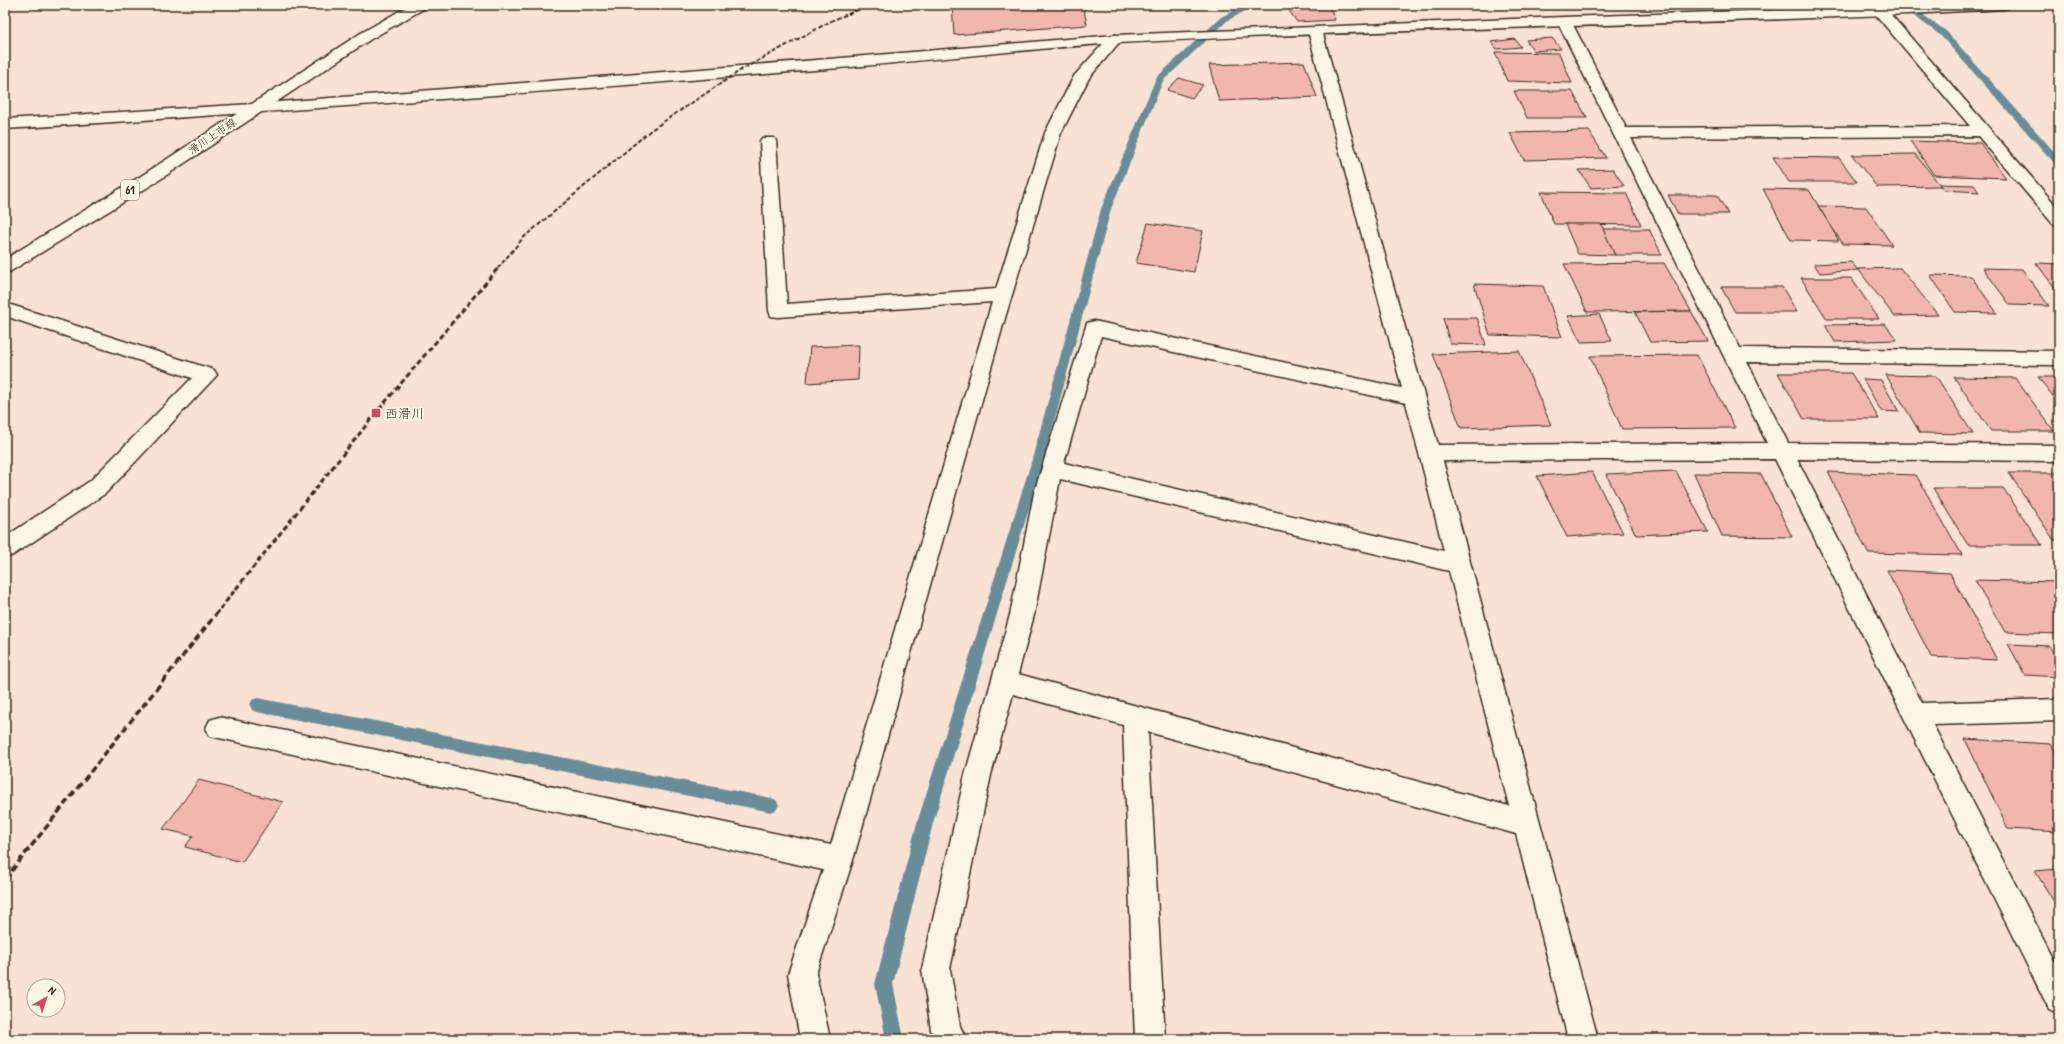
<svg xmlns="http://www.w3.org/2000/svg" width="2064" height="1044" font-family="'Patrick Hand','Klee One',sans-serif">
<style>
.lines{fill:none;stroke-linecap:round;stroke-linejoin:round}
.stream{fill:#698d98;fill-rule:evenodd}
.building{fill:#f1b7ae;stroke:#3b2a1e}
.street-casing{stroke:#3b2a1e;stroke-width:3}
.secondary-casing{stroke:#3b2a1e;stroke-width:3}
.primary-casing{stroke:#3b2a1e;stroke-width:3}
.street{fill:#fcf5e5;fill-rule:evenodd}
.secondary{fill:#fcf5e5;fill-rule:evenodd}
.primary{fill:#fcf5e5;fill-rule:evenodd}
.rail-far2{stroke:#3b2a1e;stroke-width:2;stroke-dasharray:4.5 2;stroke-linecap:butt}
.rail-far1{stroke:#3b2a1e;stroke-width:3;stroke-dasharray:5.5 3;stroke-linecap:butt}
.rail{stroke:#3b2a1e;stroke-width:3.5;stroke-dasharray:7 3.5;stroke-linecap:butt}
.poi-dot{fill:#d1495b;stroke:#fcf5e5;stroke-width:1.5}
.labels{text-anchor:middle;stroke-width:4;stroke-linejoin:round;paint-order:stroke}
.far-street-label{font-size:11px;fill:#3b2a1e;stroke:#fcf5e5}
.shield{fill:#fcf5e5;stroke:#75675a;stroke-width:1}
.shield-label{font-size:12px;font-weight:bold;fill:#3b2a1e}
.poi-label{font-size:13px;fill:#3b2a1e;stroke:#fcf5e5;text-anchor:start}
</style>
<rect width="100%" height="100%" fill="#f9e2d4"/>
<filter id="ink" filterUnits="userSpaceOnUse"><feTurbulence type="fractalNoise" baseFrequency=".025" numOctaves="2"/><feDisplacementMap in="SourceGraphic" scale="8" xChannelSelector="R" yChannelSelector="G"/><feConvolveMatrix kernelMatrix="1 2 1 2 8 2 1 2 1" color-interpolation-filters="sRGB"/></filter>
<g filter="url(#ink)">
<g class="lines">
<g class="stream">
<path d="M1245 5H1256L1227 21 1163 81 1111 209 1043 463 933 823 893 984 904 1039H886L875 984 917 823 1031 463 1101 209 1156 78 1221 17Z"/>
<path d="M1899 5H1909L1946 31 2059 157V166L2056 165 1940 35Z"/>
<path d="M257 698 771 798 776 800 779 805 776 810 771 812 257 712 252 710 250 705 252 700Z"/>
</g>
</g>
<g class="building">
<path d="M952 5H1083L1087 25 954 35Z"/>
<path d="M1298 5H1329L1335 20 1297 22 1288 9Z"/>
<path d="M1552 38 1561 49 1534 51 1526 40Z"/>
<path d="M1515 39 1521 47 1497 49 1491 42Z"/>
<path d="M1495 52 1559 53 1572 83 1507 81Z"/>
<path d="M1304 62 1317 97 1219 101 1209 65Z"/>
<path d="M1179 78 1203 85 1192 98 1167 90Z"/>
<path d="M1514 91H1572L1587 118H1527Z"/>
<path d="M1589 131 1606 158 1524 160 1510 133Z"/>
<path d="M1910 141 1980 143 2006 178 1934 175Z"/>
<path d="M1915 154 1941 186 1877 187 1852 155Z"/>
<path d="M1773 157 1839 158 1857 182H1789Z"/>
<path d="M1613 169 1624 186 1591 188 1579 170Z"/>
<path d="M1939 184 1974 185 1979 192 1944 190Z"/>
<path d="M1763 189 1809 190 1839 241 1791 240Z"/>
<path d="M1541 192 1626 193 1641 225 1554 224Z"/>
<path d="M1668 195H1717L1728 214H1678Z"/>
<path d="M1818 206 1866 207 1892 245 1843 244Z"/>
<path d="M1148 223 1203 231 1194 272 1136 263Z"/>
<path d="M1565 224H1601L1615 255 1578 254Z"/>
<path d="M1603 229H1649L1662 255H1615Z"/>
<path d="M1851 262 1858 270 1820 273 1814 264Z"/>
<path d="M1664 263 1691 311 1587 312 1564 264Z"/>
<path d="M2036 263 2059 264V293Z"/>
<path d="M1900 268 1938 315 1894 316 1858 269Z"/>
<path d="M1983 268 2022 269 2049 306 2010 305Z"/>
<path d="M1930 275 1971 276 1997 313 1955 312Z"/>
<path d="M1801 278H1851L1879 319H1827Z"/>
<path d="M1474 284 1543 286 1562 337 1490 335Z"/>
<path d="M1721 287H1782L1797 312H1735Z"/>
<path d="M1691 311 1708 341 1650 342 1635 312Z"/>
<path d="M1599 314 1612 341 1581 342 1568 316Z"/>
<path d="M1443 318H1477L1486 345 1450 344Z"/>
<path d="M1885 324 1897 340 1835 342 1825 325Z"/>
<path d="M859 345 858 380 807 383 810 347Z"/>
<path d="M1519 351 1551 425 1461 428 1433 354Z"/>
<path d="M1697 355 1735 428 1622 429 1590 356Z"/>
<path d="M1778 373H1851L1879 419H1804Z"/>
<path d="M1886 375 1936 376 1973 434 1920 433Z"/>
<path d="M1954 377 2015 378 2054 431H1991Z"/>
<path d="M2038 377H2059V404Z"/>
<path d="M1863 379 1881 380 1899 412 1881 411Z"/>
<path d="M1676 471 1708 532 1636 535 1606 474Z"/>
<path d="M1592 472 1623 533 1567 537 1537 476Z"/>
<path d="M1828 472 1916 475 1962 555 1868 553Z"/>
<path d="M1694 473 1761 474 1792 537 1722 536Z"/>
<path d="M2009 473H2059V540H2054Z"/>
<path d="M1933 488H2003L2042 545H1968Z"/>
<path d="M1887 570 1950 573 1997 660 1931 657Z"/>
<path d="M1975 580 2059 582V634L2005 632Z"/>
<path d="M2008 644 2050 646 2059 661V677L2025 675Z"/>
<path d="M1965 739 2051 744 2059 758V832L2008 829Z"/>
<path d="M199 780 283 802 242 862 185 847 193 836 163 829Z"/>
<path d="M2059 869V910L2035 871Z"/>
</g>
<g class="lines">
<g class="street-casing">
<g id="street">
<path d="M1881 8 1886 9 2059 209V226L2053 224 1978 136 1631 138 1740 348 2059 351V365L1747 362 1788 443 2059 445V461L1797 459 1922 703 2059 699V721L1933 725 2059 969V1014L2049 1009 1775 459 1443 461 1598 1039H1568L1516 834 1148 732 1165 1039H1135L1123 725 1013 694 991 775 950 969 960 1026 966 1039H935L931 1030 922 969 965 775 1010 615 1034 493 1087 323 1094 321 1402 388 1308 31 1310 28H1320L1322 31 1438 445 1767 443 1557 21 1559 18H1569L1571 21 1626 128 1970 126 1876 15 1874 12 1876 9ZM1101 336 1406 403 1444 551 1064 463ZM1060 479 1449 571 1509 806 1018 674 1034 615Z"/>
<path d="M1115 35 1120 36 1122 39 1089 78 1061 133 1005 318 853 860 816 974 830 1039H800L788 974 823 870 210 736 206 728 210 720 219 717 831 845 992 302 778 317 771 316 769 311 760 141 762 138H774L776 141 787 304 996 289 1045 133 1074 76 1110 36Z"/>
<path d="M5 303 214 370 217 375 106 493 13 555 5 558V537L90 481 192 378 5 316Z"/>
</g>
</g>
<g class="secondary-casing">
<path id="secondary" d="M1928 5H2010L2008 8 2003 9C1708 26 1413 27 1118 43 1021 49 925 61 828 69 554 91 279 112 5 129V119L253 104 829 59 1115 35 1564 17Z"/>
</g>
<g class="primary-casing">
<path id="primary" d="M410 5H427L425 8 371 39 153 184 11 271 5 273V259L141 176 361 33Z"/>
</g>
<use href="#street" class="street"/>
<use href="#secondary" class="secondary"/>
<use href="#primary" class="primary"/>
<path class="rail-far2" d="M498 268 523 238 651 130 741 70 833 20 870 5"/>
<path class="rail-far1" d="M220 609 376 413 499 267"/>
<path class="rail" d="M5 879 221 608"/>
</g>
</g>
<rect class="poi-dot" x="371" y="408" width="10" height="10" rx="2"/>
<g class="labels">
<g class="far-street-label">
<text transform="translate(212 136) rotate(-34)" y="4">滑川上市線</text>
</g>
<rect class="shield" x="121" y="180" width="18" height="20" rx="3"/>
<g class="shield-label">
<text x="130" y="194">61</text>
</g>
<g class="poi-label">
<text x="385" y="418">西滑川</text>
</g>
</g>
<rect width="2064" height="1044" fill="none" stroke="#fcf5e5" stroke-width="20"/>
<rect x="10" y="10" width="2044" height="1024" fill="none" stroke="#3b2a1e" stroke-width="1.5" filter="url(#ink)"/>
<g transform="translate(46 998) rotate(39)"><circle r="19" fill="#fcf5e5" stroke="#afa495"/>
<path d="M0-3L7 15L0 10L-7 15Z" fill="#d1495b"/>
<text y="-6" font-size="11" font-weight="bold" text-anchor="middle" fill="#3b2a1e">N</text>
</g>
</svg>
